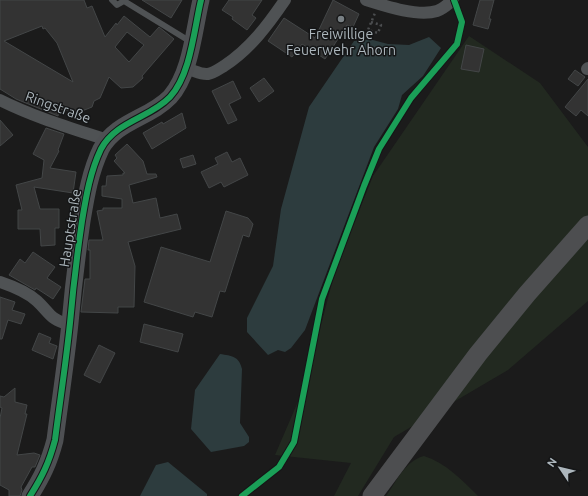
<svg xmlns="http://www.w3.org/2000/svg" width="588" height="496" font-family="Ubuntu,sans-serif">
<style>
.green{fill:#222920}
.water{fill:#2d3c3e}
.building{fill:#333;stroke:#434647;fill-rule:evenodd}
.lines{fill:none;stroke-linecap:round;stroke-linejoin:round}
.path{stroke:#4b4d4f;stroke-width:2.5;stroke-dasharray:2 3;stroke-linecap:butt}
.lane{stroke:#4f5254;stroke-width:6}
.street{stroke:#4f5254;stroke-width:12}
.secondary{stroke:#4e5053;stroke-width:17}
.primary{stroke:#4d4e50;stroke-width:19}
.cycleway-casing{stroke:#151617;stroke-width:8}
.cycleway{stroke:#1a9f57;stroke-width:6}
.poi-dot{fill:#798084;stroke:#151617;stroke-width:1.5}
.labels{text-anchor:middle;stroke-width:3;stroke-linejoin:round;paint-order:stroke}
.poi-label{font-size:14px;fill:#acb6bc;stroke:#151617}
.street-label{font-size:14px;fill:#acb6bc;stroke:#151617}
</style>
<rect width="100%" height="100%" fill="#1b1b1b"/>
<g class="green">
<path d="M469 36 540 83 588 147V301L508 370 394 437 358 496H334L351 463 275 455 306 383 335 271 373 176Z"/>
<path d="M424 456C446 463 462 480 478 496H386C397 481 405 461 424 456Z"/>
</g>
<g class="water">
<path d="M429 37 441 48 423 76 402 95 398 109 374 147 305 330 291 348 285 352 278 350 268 355 247 332V318L273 266 281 209 309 107 354 41 369 39 388 44 409 45Z"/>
<path d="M220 354C232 356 239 356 242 369L240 423 249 437V442L244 446 211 452 191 429 195 390Z"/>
<path d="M168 462 207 494V496H140L156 465Z"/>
</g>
<g class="building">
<path d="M0 0H84L87 8 92 6 105 37 116 23 117 25 124 16 150 37 159 27 174 39 142 76 143 78 133 87 121 88 109 77 100 98 94 101 92 107 77 113 60 109 58 116 16 99 0 89ZM42 26 43 29 45 28 57 43 73 82 4 41ZM127 32 144 45 129 62 115 47Z"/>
<path d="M142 0H182L171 18Z"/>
<path d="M229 0H262L252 15 256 18 247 30 232 19 233 17 222 10Z"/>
<path d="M333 0 359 14 353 27 347 25 325 59 302 44 292 57 268 41 284 18 315 38Z"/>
<path d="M480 0H494L489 19H491L488 29 473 25Z"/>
<path d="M466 45 484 49 479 72 461 69Z"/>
<path d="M575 70 585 77 578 86 568 79Z"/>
<path d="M264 78 274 91 259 102 250 88Z"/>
<path d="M588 79V116L581 110 576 116 565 107Z"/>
<path d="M233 81 241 98 229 104 237 120 228 124 212 91Z"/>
<path d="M182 113 186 128 152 149 143 133 162 122 163 124Z"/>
<path d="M0 120 13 135 0 146Z"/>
<path d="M46 128 64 134 58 150 59 151 50 168 76 172 73 193 34 187 40 209H59V228H55V245L41 246 40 229H18V210H22L16 185 42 178 44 160 33 154Z"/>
<path d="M127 144 143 161 147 174H156L157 177 129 185 133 203 156 198 160 218 177 214 181 229 128 242 135 266 134 307H118V313L81 312 85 279H90V250H88L89 240H103L97 211 103 210V208H122V199L102 196V186H106L107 176 123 175V173H125L114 161 117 158 115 155Z"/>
<path d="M227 152 232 162 240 158 248 175 224 187 221 182 209 188 201 172 218 164 215 158Z"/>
<path d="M193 155 196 164 183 168 180 159Z"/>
<path d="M226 211 248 218 253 224 249 237 243 235 225 292 220 291 212 317 195 312 193 317 144 302 161 247 210 262Z"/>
<path d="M33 252 55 267 47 278 61 287 53 299 36 288 35 290 9 275 20 259 25 263Z"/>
<path d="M0 297 15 302 12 310 25 314 21 324 8 320 2 339H0Z"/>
<path d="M144 324 183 334 178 352 140 342Z"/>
<path d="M39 333 51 338 49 343 57 346 53 359 32 350Z"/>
<path d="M99 345 115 353 100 383 84 375Z"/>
<path d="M15 388V402L27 405 25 414H27L17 455 34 453 40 455 35 467H32L21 487 22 490 20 496H9V490L0 485V418L2 408 0 407V396L4 397Z"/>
</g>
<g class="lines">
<path class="path" d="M371 22 381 25 378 33 368 30 375 13"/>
<path class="lane" d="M112 0 117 5 124 1 191 42"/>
<g class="street">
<path d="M366 0C385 6 418 17 437 11 443 9 448 4 453 0"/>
<path d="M187 69C193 70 201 75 208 74 214 73 219 69 224 66 250 49 268 25 285 0"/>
<path d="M587 69 588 68"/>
<path d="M0 100C34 117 71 128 107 140"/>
<path d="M0 282C12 286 27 292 37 301 51 314 49 319 70 325"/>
</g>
<path class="secondary" d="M30 496C42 477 49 463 55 440 60 401 66 362 70 323 73 289 77 255 82 221 86 197 90 172 101 149 116 121 150 118 170 97 191 74 194 29 201 0"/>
<path class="primary" d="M372 496 478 354 527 294 588 225"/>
<g class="cycleway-casing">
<g id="cycleway">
<path d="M30 496C42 477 49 463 55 440 60 401 66 362 70 323 73 289 77 255 82 221 86 197 90 172 101 149 116 121 150 118 170 97 191 74 194 29 201 0"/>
<path d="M242 496 279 467 294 442 322 299 364 186 379 149 411 98 457 44 462 22 454 0"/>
</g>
</g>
<use href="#cycleway" class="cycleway"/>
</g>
<circle class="poi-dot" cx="341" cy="19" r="4"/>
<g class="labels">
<g class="poi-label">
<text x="341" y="39">Freiwillige<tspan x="341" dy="16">Feuerwehr Ahorn</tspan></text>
</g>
<g class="street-label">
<text transform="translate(58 107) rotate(20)" y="5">Ringstraße</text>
<text transform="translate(70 228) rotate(-81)" y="5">Hauptstraße</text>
</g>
</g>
<g transform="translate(560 468) rotate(305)" stroke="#151617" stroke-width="3" paint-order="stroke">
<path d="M0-3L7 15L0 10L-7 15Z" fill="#acb6bc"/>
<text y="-6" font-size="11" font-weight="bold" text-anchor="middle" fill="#acb6bc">N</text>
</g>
</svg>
